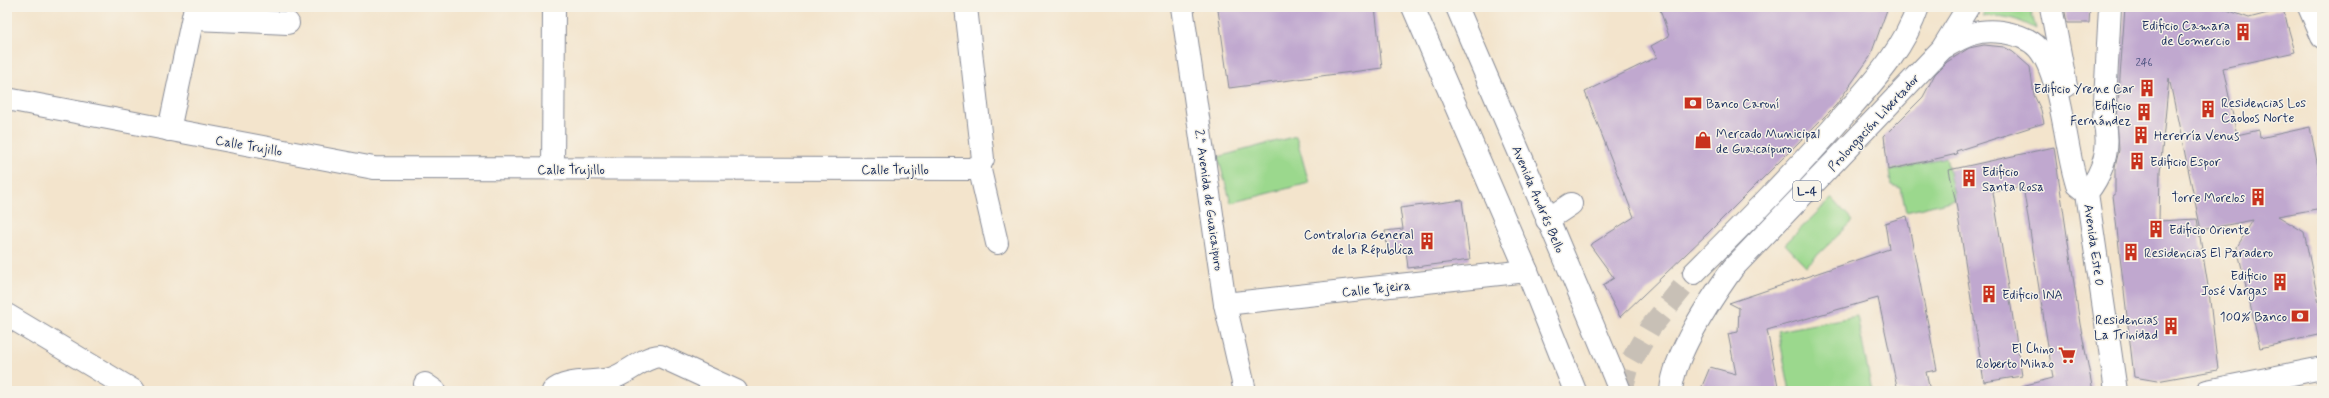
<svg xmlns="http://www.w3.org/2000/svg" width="2329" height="398" font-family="Mynerve,sans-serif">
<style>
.green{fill:#9bd88d;stroke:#5b8476}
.building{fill:#c0a8cf}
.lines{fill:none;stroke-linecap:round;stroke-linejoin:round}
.major-tunnel{stroke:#c8c0b6;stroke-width:22;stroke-dasharray:22 11;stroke-linecap:butt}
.minor-casing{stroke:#878a95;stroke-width:24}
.major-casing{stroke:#878a95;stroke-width:24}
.minor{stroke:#fff;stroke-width:22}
.major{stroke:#fff;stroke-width:22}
.labels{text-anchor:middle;stroke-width:3;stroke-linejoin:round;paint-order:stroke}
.number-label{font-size:11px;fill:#444d7a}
.shield{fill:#f7f3e8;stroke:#5d6a87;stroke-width:1}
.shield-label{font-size:12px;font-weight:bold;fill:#1b2f5e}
.poi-label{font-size:13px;fill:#1b2f5e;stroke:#f7f3e8;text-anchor:end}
.street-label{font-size:13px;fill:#1b2f5e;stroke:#f7f3e8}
</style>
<rect width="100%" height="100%" fill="#f7f3e8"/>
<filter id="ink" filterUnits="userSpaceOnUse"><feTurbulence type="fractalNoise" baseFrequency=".025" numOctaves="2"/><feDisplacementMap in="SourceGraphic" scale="8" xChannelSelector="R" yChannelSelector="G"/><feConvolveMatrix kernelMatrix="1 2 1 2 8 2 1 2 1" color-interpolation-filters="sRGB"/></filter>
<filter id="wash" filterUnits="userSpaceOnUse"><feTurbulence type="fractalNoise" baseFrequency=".012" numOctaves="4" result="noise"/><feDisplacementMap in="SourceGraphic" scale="16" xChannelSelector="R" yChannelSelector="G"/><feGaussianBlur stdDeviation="0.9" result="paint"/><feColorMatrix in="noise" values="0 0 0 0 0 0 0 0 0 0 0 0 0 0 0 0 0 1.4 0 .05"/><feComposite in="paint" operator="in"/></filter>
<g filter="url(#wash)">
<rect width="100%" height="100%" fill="#f3e4cc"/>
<g class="green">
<path d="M1986 7H2030L2036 29C2018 19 2003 14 1982 17Z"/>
<path d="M1296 136 1309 183 1231 203 1218 157Z"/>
<path d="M1946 157 1955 200 1906 212 1901 188 1891 185 1889 171Z"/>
<path d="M1832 198 1853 221 1806 266 1785 244Z"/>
<path d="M1857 316 1872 391H1790L1778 331Z"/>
</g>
<g id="blocks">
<g class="building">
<path d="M1238 7H1375L1382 68 1229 88 1218 10Z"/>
<path d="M1659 7H1888L1870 57 1836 105 1708 233 1620 317 1603 285 1614 278 1590 245 1634 217 1585 92 1657 57 1651 46 1669 36Z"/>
<path d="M2064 7H2090L2089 23H2067Z"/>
<path d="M2125 7H2219L2249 18 2283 9 2295 52 2223 68 2237 135 2259 130 2260 138 2310 127 2322 187V208L2278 216 2304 232 2322 318V334L2260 348 2237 247 2253 220 2201 230 2169 78 2160 171 2159 221 2197 219 2209 292 2218 370 2157 381 2134 377 2113 195H2115V167L2119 150 2117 119Z"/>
<path d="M1984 45 2004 47 2013 52 2030 67 2034 95 2041 110 2044 123 1956 151 1957 154 1888 170 1884 136 1923 97 1935 74 1947 62 1969 48Z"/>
<path d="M2054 147 2080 324 2093 391H2022V386L2053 378 2023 186 1993 192 2022 376 1984 382 1956 203 1949 170Z"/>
<path d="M1462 200 1470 260 1408 268 1406 251 1388 253 1385 231 1403 229 1400 208Z"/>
<path d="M1907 216 1937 370 1926 372 1930 391H1898L1878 298 1767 330 1779 391H1700L1710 367 1736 374 1728 334 1738 332 1739 308 1729 303 1889 249 1885 223Z"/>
</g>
</g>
</g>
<g filter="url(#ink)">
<use href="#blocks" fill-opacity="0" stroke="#878a95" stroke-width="1"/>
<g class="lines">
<path class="major-tunnel" d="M1622 391 1629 365 1650 328 1694 273"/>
<g class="minor-casing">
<g id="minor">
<path d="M1182 7 1225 304 1245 391"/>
<path d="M1413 7 1527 271 1575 391"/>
<path d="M1457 7C1511 135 1568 262 1620 391"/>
<path d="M2110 7 2104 120C2111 148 2104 171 2087 193L2116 391"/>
<path d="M193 19 288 23"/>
<path d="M7 99 374 168 971 169 979 166 983 159 966 7"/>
<path d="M169 130 195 7"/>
<path d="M979 166 997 243"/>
<path d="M553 169 554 7"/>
<path d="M1547 220 1571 204"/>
<path d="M1225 304 1527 271"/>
<path d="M7 315 134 391"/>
<path d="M425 384 435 391"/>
<path d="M553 391C566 379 592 383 610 379 628 374 642 357 660 356L736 391"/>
<path d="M2207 391 2322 368"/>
</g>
</g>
<g class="major-casing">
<g id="major">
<path d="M2051 7 2066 86"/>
<path d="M2309 7 2322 37"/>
<path d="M1945 47C1966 35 1977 29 2002 32 2015 34 2029 38 2038 48 2060 73 2065 141 2074 174L2077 185 2087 193"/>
<path d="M1694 273C1746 221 1797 170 1845 114 1874 81 1904 49 1918 7"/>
<path d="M1671 391C1674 353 1711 299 1733 268L1942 49 1968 7"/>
</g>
</g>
<use href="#minor" class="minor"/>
<use href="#major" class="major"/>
</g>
</g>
<defs>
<g id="building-bare" transform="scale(1.38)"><path d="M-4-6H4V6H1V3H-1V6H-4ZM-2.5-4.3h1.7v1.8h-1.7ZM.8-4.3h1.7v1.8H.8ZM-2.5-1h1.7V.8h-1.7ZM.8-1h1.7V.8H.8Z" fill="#c8321e" stroke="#f7f3e8" stroke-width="2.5" paint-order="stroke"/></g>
<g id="bank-bare" transform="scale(1.38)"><path d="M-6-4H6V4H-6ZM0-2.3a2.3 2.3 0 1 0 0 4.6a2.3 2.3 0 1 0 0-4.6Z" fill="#c8321e" stroke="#f7f3e8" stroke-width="2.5" paint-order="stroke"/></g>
<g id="shop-bare" transform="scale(1.38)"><path d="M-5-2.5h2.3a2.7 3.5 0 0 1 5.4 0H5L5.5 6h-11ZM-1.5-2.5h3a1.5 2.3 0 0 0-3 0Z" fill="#c8321e" stroke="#f7f3e8" stroke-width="2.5" paint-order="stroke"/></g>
<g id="supermarket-bare" transform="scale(1.38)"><path d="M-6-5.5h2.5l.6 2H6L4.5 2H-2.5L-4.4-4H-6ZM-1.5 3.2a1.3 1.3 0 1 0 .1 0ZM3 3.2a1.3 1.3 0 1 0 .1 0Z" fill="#c8321e" stroke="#f7f3e8" stroke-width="2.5" paint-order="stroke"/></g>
</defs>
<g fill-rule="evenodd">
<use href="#building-bare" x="2243" y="32"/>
<use href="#building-bare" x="2147" y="88"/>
<use href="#bank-bare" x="1693" y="103"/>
<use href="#building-bare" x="2208" y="109"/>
<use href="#building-bare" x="2144" y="112"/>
<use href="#building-bare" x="2141" y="135"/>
<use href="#shop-bare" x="1703" y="140"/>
<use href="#building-bare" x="2137" y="161"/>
<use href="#building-bare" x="1969" y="178"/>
<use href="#building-bare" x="2258" y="197"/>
<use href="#building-bare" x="2156" y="229"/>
<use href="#building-bare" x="1427" y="241"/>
<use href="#building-bare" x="2131" y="252"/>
<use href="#building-bare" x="2280" y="282"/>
<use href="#building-bare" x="1989" y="294"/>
<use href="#bank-bare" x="2300" y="316"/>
<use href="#building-bare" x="2171" y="326"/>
<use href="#supermarket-bare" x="2067" y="355"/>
</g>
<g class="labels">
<g class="number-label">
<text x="2144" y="66">246</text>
</g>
<rect class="shield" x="1793" y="181" width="28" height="20" rx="3"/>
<g class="shield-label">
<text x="1807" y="195">L-4</text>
</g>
<g class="poi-label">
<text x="2230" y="30">Edificio Camara<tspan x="2230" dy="15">de Comercio</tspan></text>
<text x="2134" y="93">Edificio Yrene Car</text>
<text x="2221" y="107" text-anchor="start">Residencias Los<tspan x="2221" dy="15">Caobos Norte</tspan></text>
<text x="1706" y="108" text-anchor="start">Banco Caroní</text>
<text x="2131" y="110">Edificio<tspan x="2131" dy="15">Fernández</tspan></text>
<text x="1716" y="138" text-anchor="start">Mercado Municipal<tspan x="1716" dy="15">de Guaicaipuro</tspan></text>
<text x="2154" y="140" text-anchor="start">Hererría Venus</text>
<text x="2150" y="166" text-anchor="start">Edificio Espor</text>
<text x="1982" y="176" text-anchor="start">Edificio<tspan x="1982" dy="15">Santa Rosa</tspan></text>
<text x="2245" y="202">Torre Morelos</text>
<text x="2169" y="234" text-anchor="start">Edificio Oriente</text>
<text x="1414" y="239">Contraloria General<tspan x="1414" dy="15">de la Républica</tspan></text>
<text x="2144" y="257" text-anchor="start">Residencias El Paradero</text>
<text x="2267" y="280">Edificio<tspan x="2267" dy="15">José Vargas</tspan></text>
<text x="2002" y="299" text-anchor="start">Edificio INA</text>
<text x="2287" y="321">100% Banco</text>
<text x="2158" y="324">Residencias<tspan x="2158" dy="15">La Trinidad</tspan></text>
<text x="2054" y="353">El Chino<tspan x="2054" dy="15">Roberto Mihao</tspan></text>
</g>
<g class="street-label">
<text transform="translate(1873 122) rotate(-47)" y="5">Prolongación Libertador</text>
<text transform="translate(249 145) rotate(10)" y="5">Calle Trujillo</text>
<text x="571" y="174">Calle Trujillo</text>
<text x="895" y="174">Calle Trujillo</text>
<text transform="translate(1539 199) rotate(67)" y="5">Avenida Andrés Bello</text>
<text transform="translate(1210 200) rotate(82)" y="5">2.ª Avenida de Guaicaipuro</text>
<text transform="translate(2095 245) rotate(82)" y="5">Avenida Este 0</text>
<text transform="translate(1376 288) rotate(-6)" y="5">Calle Tejeira</text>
</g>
</g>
<rect width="2329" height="398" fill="none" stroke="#f7f3e8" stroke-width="24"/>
</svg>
